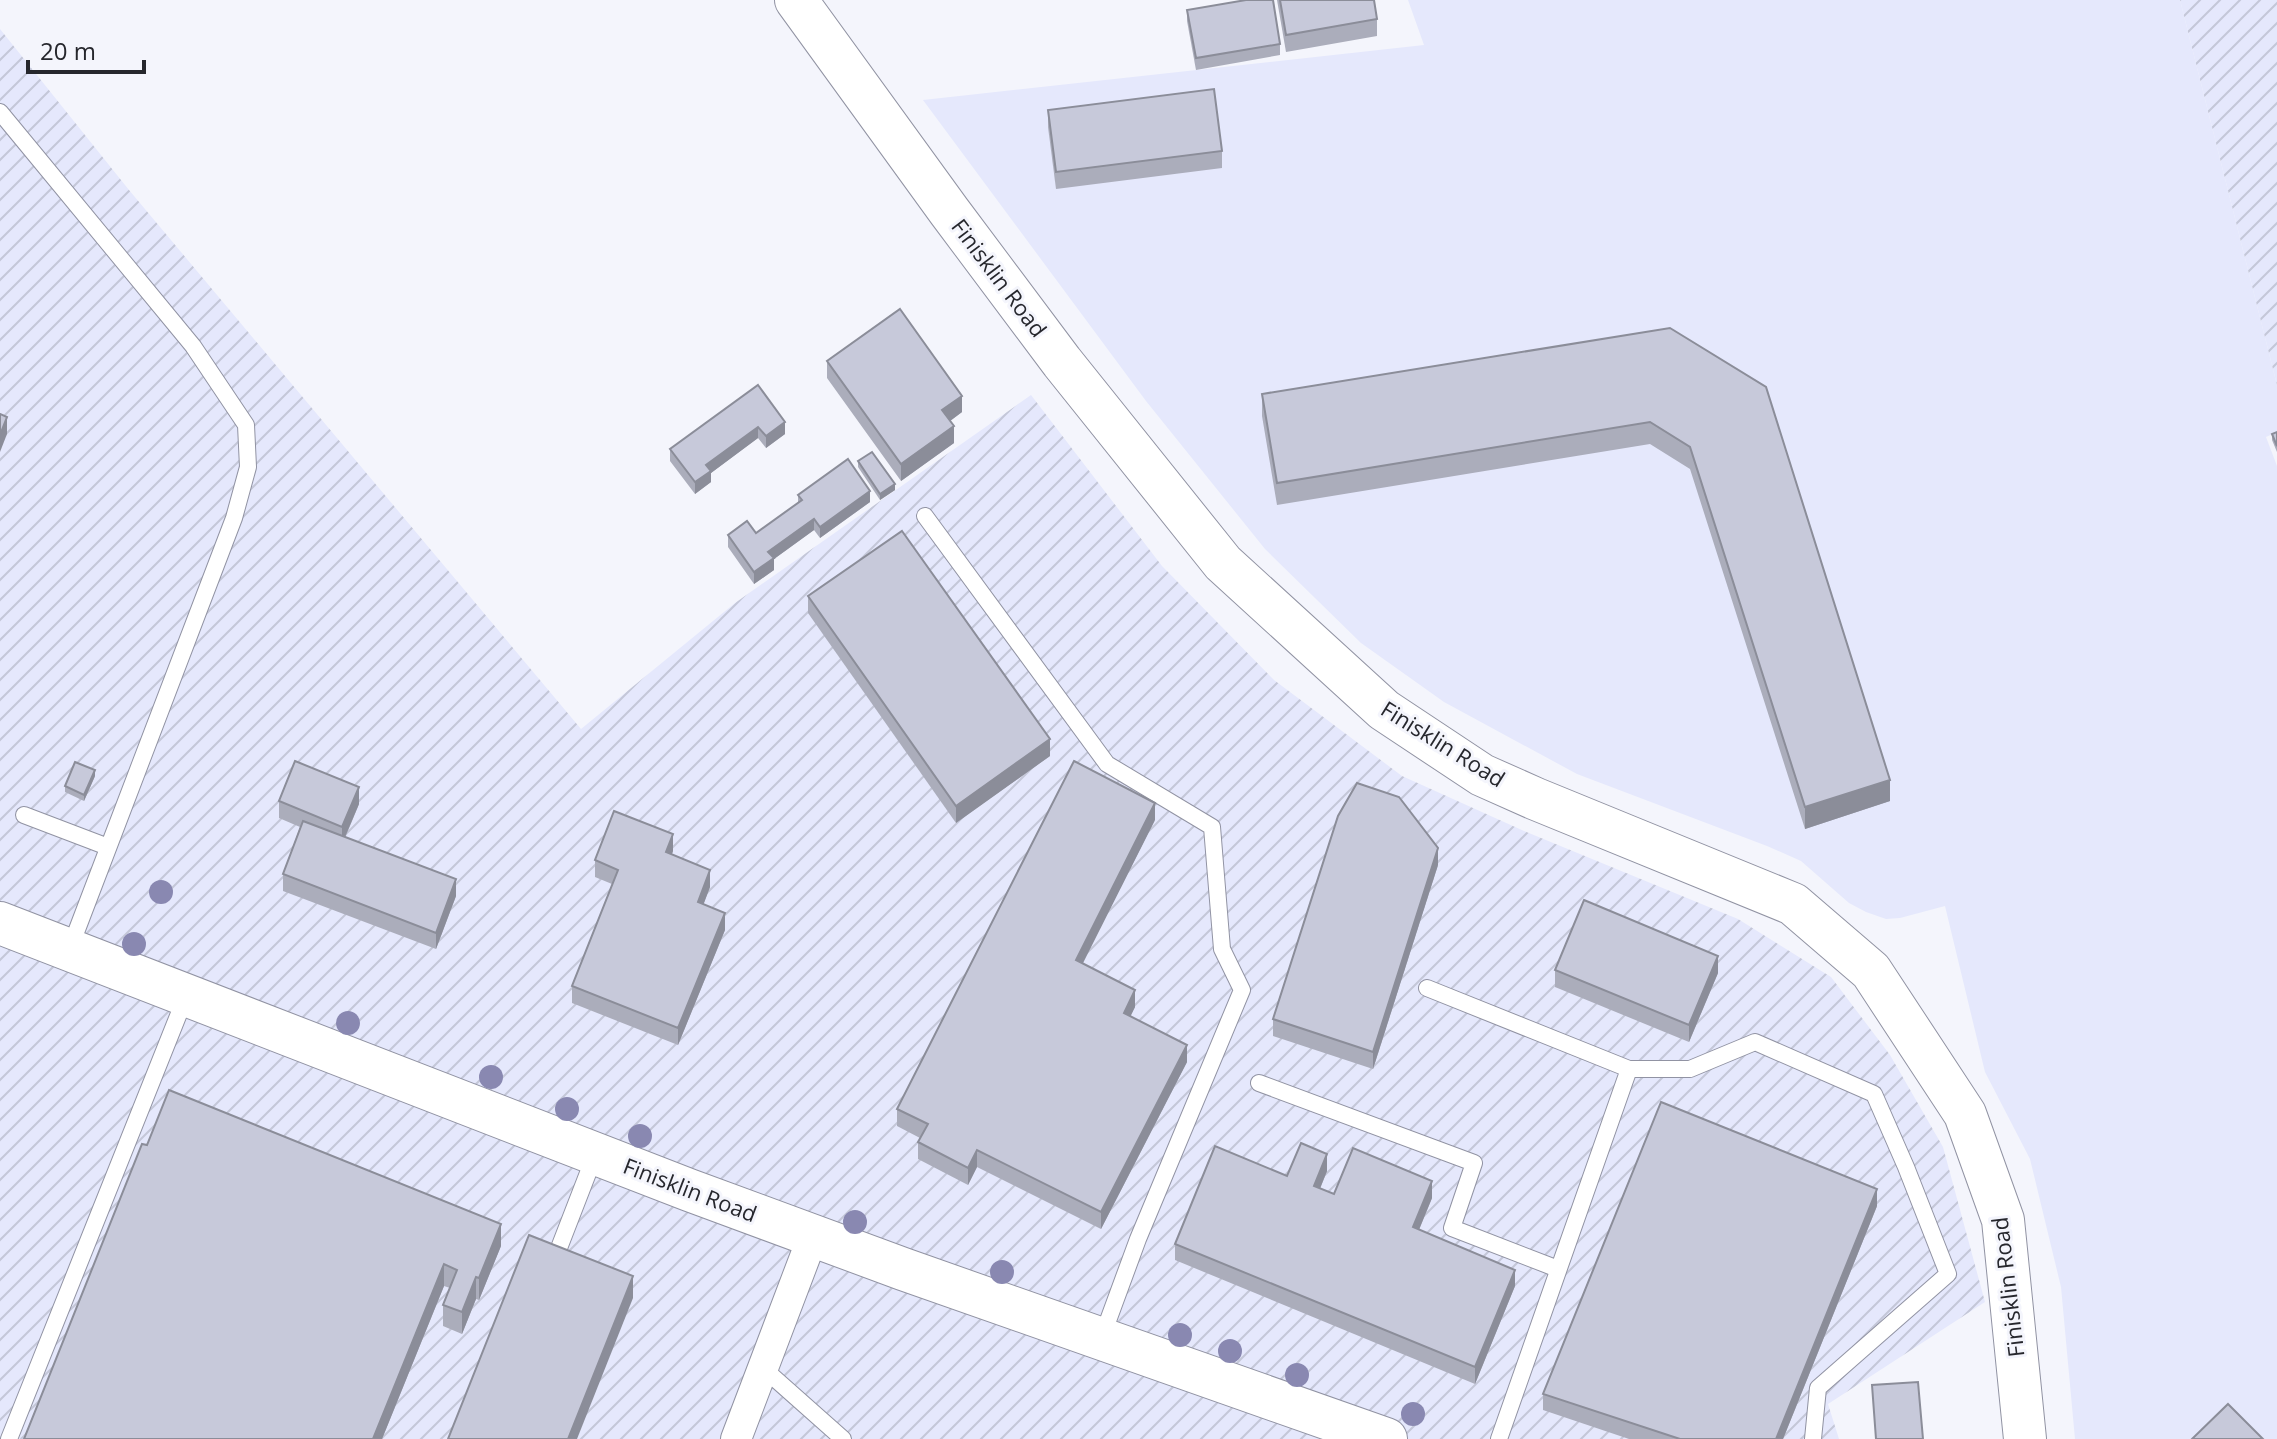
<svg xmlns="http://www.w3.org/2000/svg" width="2277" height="1439" font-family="'Open Sans',sans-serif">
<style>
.built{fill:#e5e8fc}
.industrial{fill:url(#industrial-furrows)}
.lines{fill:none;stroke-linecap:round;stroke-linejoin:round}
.lane-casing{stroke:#9193a3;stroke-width:18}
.street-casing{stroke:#9193a3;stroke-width:32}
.secondary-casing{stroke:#9193a3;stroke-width:44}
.lane{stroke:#fff;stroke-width:16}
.street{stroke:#fff;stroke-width:30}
.secondary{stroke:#fff;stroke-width:42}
.tree{fill:#8988b1}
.wall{fill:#abadbb}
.shaded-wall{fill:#8b8d99}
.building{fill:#c7c9da;stroke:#8b8d99;stroke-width:2}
.labels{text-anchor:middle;stroke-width:6;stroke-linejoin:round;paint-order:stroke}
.street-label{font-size:22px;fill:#26272d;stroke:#f4f5fc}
</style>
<defs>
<pattern id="industrial-furrows" width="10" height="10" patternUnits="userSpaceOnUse" patternTransform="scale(2)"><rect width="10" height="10" fill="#e5e8fc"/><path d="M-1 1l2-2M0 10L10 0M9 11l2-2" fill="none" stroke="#c4c7d8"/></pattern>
</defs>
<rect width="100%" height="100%" fill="#f4f5fc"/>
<path class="built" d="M1408 0H2180L2277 385V432L2266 437 2277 466V1439H2075L2061 1287 2030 1159 1985 1072 1945 906 1900 918 1886 919 1866 912 1849 903 1801 861 1767 846 1577 774 1444 702 1361 643 1265 549 1146 401 923 100 1424 45Z"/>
<g class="industrial">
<path d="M2180 0H2277V385Z"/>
<path d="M0 29 129 190 581 729 735 603 1031 395 1162 566 1274 680 1402 776 1524 831 1738 919 1831 977 1890 1055 1943 1147 1985 1302 1828 1404 1839 1439H0Z"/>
</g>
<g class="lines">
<g class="lane-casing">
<g id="lane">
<path d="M0 112 193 346 246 425 248 467 234 518 70 948"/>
<path d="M925 516 1107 764 1212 827 1222 949 1242 990 1138 1239 1102 1337"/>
<path d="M24 815 108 847"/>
<path d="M1427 988 1629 1069 1499 1439"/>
<path d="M1629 1069H1690L1755 1042 1874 1094 1906 1167 1948 1274 1818 1388 1813 1439"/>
<path d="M1259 1083 1474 1163 1452 1228 1558 1269"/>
<path d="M559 1248 595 1155"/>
<path d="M763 1368 843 1439"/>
<path d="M9 1439 186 996"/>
</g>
</g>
<g class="street-casing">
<path id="street" d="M736 1439 813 1236"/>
</g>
<g class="secondary-casing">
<g id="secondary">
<path d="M796 0 949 211 1062 362 1223 563 1384 710 1482 775 1536 799 1793 904 1871 971 1965 1114 2003 1220 2025 1439"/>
<path d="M0 923 689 1190 903 1269 1386 1439"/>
</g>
</g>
<use href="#lane" class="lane"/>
<use href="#street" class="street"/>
<use href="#secondary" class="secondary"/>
</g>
<g class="tree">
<circle cx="161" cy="892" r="12"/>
<circle cx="134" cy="944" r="12"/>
<circle cx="348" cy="1023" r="12"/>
<circle cx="491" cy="1077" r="12"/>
<circle cx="567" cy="1109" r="12"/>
<circle cx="640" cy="1136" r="12"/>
<circle cx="855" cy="1222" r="12"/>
<circle cx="1002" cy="1272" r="12"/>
<circle cx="1180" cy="1335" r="12"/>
<circle cx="1230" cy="1351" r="12"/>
<circle cx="1297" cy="1375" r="12"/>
<circle cx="1413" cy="1414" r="12"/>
</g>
<g class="wall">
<path d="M1277 0H1374L1377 19V36L1286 52Z"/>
<path d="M1187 10 1280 44V55L1196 70 1187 21Z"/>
<path d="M1048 110 1222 151V168L1056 189 1048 127Z"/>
<path d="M1670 328 1890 801 1805 829 1690 469 1650 444 1277 505 1262 416V394Z"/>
<path d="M827 361 962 412 950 421 954 443 901 481 827 378Z"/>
<path d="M758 385 785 434 766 448 758 438 711 473V482L695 494 670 461V449Z"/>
<path d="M2277 432V452L2272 440V434Z"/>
<path d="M858 461 895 490 880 500 858 467Z"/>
<path d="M798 495 870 502 820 538 814 530 774 559V570L754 584 728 547V535L756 533 798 503Z"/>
<path d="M808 596 1050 756 956 823 808 613Z"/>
<path d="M95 776 84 801 65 792V786Z"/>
<path d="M279 801 359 804 345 838 456 896 436 949 283 891V874L300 827 279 818Z"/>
<path d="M1155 820 1082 963 1135 1007 1130 1016 1187 1062 1101 1229 977 1167 968 1185 918 1159V1142L920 1138 897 1126V1109Z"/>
<path d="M673 851 672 854 710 887 703 905 725 930 678 1045 572 1003V986L612 884 595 877V860Z"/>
<path d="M1438 865 1373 1069 1273 1036V1019Z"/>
<path d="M1555 970 1718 973 1689 1042 1555 987Z"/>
<path d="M142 1144 501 1246 479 1300 476 1299 462 1334 443 1326V1305L450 1288 444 1286 382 1439H24Z"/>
<path d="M1327 1171 1320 1189 1334 1194 1432 1198 1419 1230 1515 1286 1475 1384 1175 1260V1244L1287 1176Z"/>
<path d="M1877 1206 1783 1439H1629L1543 1410V1394Z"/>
</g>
<g class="shaded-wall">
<path d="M962 396V412L942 427V410Z"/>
<path d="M7 417V434L0 452V435Z"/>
<path d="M785 422V434L766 448V436Z"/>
<path d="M954 426V443L901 481V464Z"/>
<path d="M758 427V438L711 473V482L695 494V482L706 465Z"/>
<path d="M895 484V490L880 500V494Z"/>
<path d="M870 491V502L820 538V527Z"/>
<path d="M814 519V530L774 559V570L754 584V572L768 552Z"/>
<path d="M1050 739V756L956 823V806Z"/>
<path d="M95 770V776L84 801V795Z"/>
<path d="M1890 780V801L1805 829V807Z"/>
<path d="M359 787V804L342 844V827Z"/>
<path d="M1155 803V820L1076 977V960Z"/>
<path d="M673 834V851L666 869V852Z"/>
<path d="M1438 848V865L1373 1069V1052Z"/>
<path d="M710 870V887L698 919V902Z"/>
<path d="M456 879V896L436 949V933Z"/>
<path d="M725 913V930L678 1045V1028Z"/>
<path d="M1718 956V973L1689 1042V1025Z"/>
<path d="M1135 990V1007L1124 1030V1013Z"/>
<path d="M1187 1045V1062L1101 1229V1212Z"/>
<path d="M977 1150V1167L968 1185V1168Z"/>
<path d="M1327 1154V1171L1314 1203V1186Z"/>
<path d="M1432 1181V1198L1413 1244V1227Z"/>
<path d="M1877 1189V1206L1783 1439H1776Z"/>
<path d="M501 1224V1246L479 1300V1278Z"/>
<path d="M444 1264V1286L382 1439H373Z"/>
<path d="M1515 1270V1286L1475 1384V1367Z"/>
<path d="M633 1276V1298L577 1439H568Z"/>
<path d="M476 1277V1299L462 1334V1312Z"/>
</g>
<g class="building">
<path d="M1246 0H1273L1280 44 1196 58 1187 10Z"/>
<path d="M1280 0H1374L1377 19 1286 35Z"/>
<path d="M1214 89 1222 151 1056 172 1048 110Z"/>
<path d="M900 309 962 396 942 410 954 426 901 464 827 361Z"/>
<path d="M1670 328 1766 387 1890 780 1805 807 1690 447 1650 422 1277 483 1262 394Z"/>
<path d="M758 385 785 422 766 436 758 427 706 465 711 471 695 482 670 449Z"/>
<path d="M0 414 7 417 0 435Z"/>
<path d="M2277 432V446L2272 434Z"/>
<path d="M872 452 895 484 880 494 858 461Z"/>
<path d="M848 459 870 491 820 527 814 519 768 552 774 558 754 572 728 535 747 521 756 533 802 500 798 495Z"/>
<path d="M902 531 1050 739 956 806 808 596Z"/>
<path d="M295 761 359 787 342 827 279 801Z"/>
<path d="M1074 761 1155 803 1076 960 1135 990 1124 1013 1187 1045 1101 1212 977 1150 968 1168 918 1142 928 1124 897 1109Z"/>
<path d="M75 762 95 770 84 795 65 786Z"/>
<path d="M1357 783 1399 797 1438 848 1373 1052 1273 1019 1338 816Z"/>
<path d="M614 811 673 834 666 852 710 870 698 902 725 913 678 1028 572 986 618 870 595 860Z"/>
<path d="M303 821 456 879 436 933 283 874Z"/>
<path d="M1584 900 1718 956 1689 1025 1555 970Z"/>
<path d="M169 1090 501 1224 479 1278 476 1277 462 1312 443 1305 457 1270 444 1264 373 1439H24L142 1144 147 1145Z"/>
<path d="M1661 1102 1877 1189 1776 1439H1680L1543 1394Z"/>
<path d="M1301 1143 1327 1154 1314 1186 1334 1194 1353 1148 1432 1181 1413 1227 1515 1270 1475 1367 1175 1244 1215 1146 1287 1176Z"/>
<path d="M529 1235 633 1276 568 1439H448Z"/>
<path d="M1918 1382 1923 1439H1876L1872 1385Z"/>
<path d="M2228 1404 2263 1439H2192Z"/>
</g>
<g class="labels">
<g class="street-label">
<text transform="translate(999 278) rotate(53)" y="8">Finisklin Road</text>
<text transform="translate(1443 744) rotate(32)" y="8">Finisklin Road</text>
<text transform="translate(690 1190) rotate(21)" y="8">Finisklin Road</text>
<text transform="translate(2008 1287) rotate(-97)" y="8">Finisklin Road</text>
</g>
</g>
<path d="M28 60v12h116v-12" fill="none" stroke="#26272d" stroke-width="4"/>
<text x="40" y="60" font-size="24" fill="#26272d" stroke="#f4f5fc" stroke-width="6" paint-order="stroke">20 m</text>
</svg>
